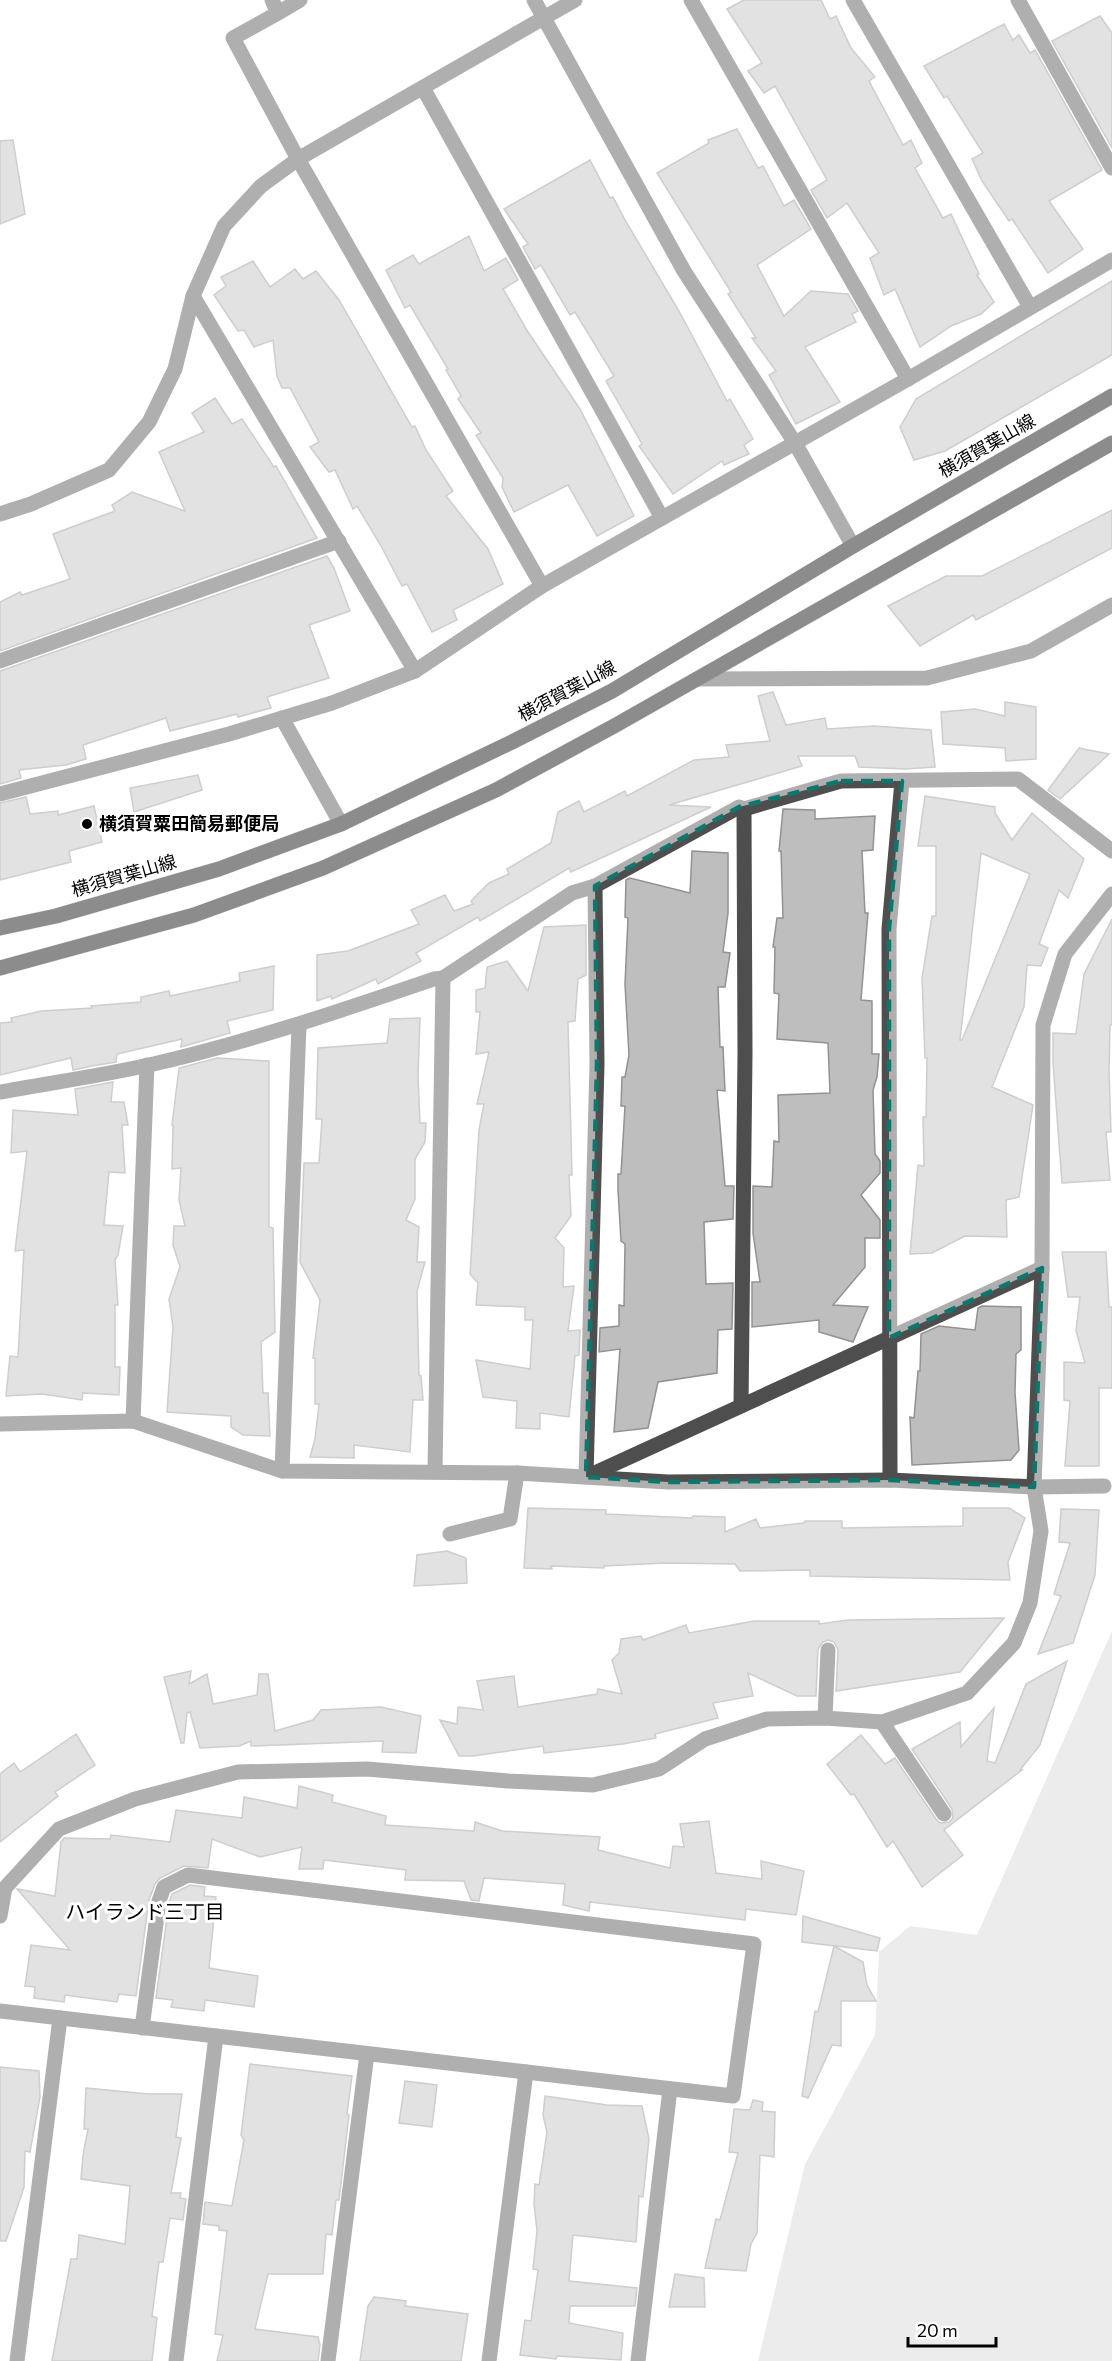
<svg xmlns="http://www.w3.org/2000/svg" width="1112" height="2361" font-family="Commissioner,'Noto Sans JP',sans-serif">
<style>
.green{fill:#d5d5d5}
.building{fill:#bebebe;stroke:#929292;stroke-width:1.5;fill-rule:evenodd}
.lines{fill:none;stroke-linecap:round;stroke-linejoin:round}
.major-casing{stroke:#dbdbdb;stroke-width:16}
.minor{stroke:#4e4e4e;stroke-width:15}
.major{stroke:#000;stroke-width:15}
.marked{fill:none;stroke:#0f766e;stroke-width:4.5;stroke-dasharray:12 8;stroke-linejoin:round}
.poi-dot{fill:#000;stroke:#fff;stroke-width:2}
.labels{text-anchor:middle;stroke-width:6;stroke-linejoin:round;paint-order:stroke}
.street-label{font-size:18px;fill:#000;stroke:#fff}
.poi-label{font-size:18px;font-weight:bold;fill:#000;stroke:#fff;text-anchor:start}
.neighbourhood-label{font-size:20px;fill:#000;stroke:#fff}
</style>
<rect width="100%" height="100%" fill="#fff"/>
<path class="green" d="M1112 1631V2361H758L805 2164 875 2035 879 1952 910 1926 977 1935Z"/>
<g class="building">
<path d="M744 0H821L830 19 836 16 851 48 875 77 869 81 903 145 911 140 922 163 915 168 943 218 951 214 979 274 977 275 994 302 981 314 951 326 920 347 895 289 884 295 870 258 879 253 847 203 827 218 811 190 827 180 775 86 764 93 748 71 762 63 727 9Z"/>
<path d="M1100 16 1112 33V148L1052 41Z"/>
<path d="M1004 24 1013 40 1019 35 1030 53 1035 50 1102 170 1049 201 1083 249 1048 273 1012 219 1009 221 982 181 972 159 983 153 947 96 944 98 924 66Z"/>
<path d="M737 129 758 168 763 166 784 206 794 200 811 229 757 265 784 316 811 291 848 294 858 311 852 314 856 322 805 347 840 402 796 424 769 375 776 371 752 338H756L728 294 731 292 657 173 709 143 708 140Z"/>
<path d="M13 140 25 214 0 224V141Z"/>
<path d="M590 160 610 198 613 197 625 220 679 311 727 401 730 399 753 439 744 445 749 454 724 465 722 461 673 494 639 446 642 444 606 381 614 376 575 312 570 315 541 265 535 269 523 247 528 244 504 209Z"/>
<path d="M469 236 484 271 506 258 518 280 503 289 528 332 580 409 634 516 597 536 568 485 514 512 502 487 503 478 476 435 481 433 458 399 461 396 446 370 448 369 410 305 405 308 386 270 413 255 419 264Z"/>
<path d="M253 261 270 287 295 269 303 279 316 271 339 300 412 427 415 426 426 450 453 491 446 496 488 549 503 584 453 610 457 620 432 632 407 584 402 586 381 546 357 506 353 509 335 470 329 472 310 447 319 442 290 388H282L277 376 273 340 254 347 244 330 238 331 214 295 226 286 221 277Z"/>
<path d="M1112 281V355L945 451 914 460 900 427 916 399Z"/>
<path d="M215 398 232 424 242 419 274 467 276 466 317 538 0 651V602L20 592 22 595 70 579 53 534 115 511 112 505 132 492 185 511 159 452 204 432 192 413Z"/>
<path d="M1112 510V548L976 620 973 615 920 646 888 606 946 576H982Z"/>
<path d="M327 556 334 568 350 611 309 625 329 678 267 697 271 708 238 717 237 714 170 731 166 718 83 745 86 759 66 765 19 770 21 778 0 784V671Z"/>
<path d="M773 692 786 725 825 718 827 729 874 726 931 730 935 767 905 769 859 767 855 756H798L802 766 669 805 711 807 571 872 569 868 480 921 478 917 416 953 421 961 378 984 376 979 332 999 331 996 317 1001V955L348 951 419 924 411 910 445 895 454 911 473 904 471 901 489 883 509 874 507 869 551 843 558 812 579 801 584 812 625 791 627 796 694 760 729 757 726 745 770 741 758 696Z"/>
<path d="M1005 702 1036 707V759L1006 761 1005 748 943 744 941 712 975 709 1005 716Z"/>
<path d="M1079 748 1109 754 1060 799 1048 790Z"/>
<path d="M198 775 202 790 134 812 130 788Z"/>
<path d="M925 796 995 807V813L1012 840 1032 813 1084 859 1068 898 1059 890 1039 944 1048 948 1041 966 1027 965 1024 1007 992 1087 1033 1105 1019 1197 1006 1200 1007 1237 965 1236 932 1253 910 1254 918 1165 924 1166 923 1117H926L927 1058H925L922 978 932 916H936V846H918ZM981 853 1030 874 962 1040H960Z"/>
<path d="M26 797 30 814 58 811V815L94 806 102 842 69 851 71 862 0 880V803Z"/>
<path d="M783 809 815 810V819L875 816 873 850 862 851 865 913H868L861 1000 872 1001V1054H879L877 1077 873 1090 875 1154 880 1161V1173L861 1195 880 1220V1238H865V1267L833 1305 868 1307 853 1342 819 1332V1320L752 1327V1282H760L753 1233V1186L772 1187 774 1141 779 1142 778 1095 830 1093 828 1043 777 1039 779 994 774 993 775 947H773L777 918H783L781 851H779Z"/>
<path d="M692 851 728 853V913L723 952 730 953 725 987H718L720 1047H723L725 1091 717 1090 725 1186H734L733 1219 704 1222 706 1284 733 1283 732 1329 718 1330 717 1373 658 1382 648 1428 614 1432 620 1349 599 1352 600 1328 619 1326V1305L624 1306 625 1244 621 1241 618 1190V1174H621L625 1106H621L622 1077H625L629 1055 625 984 628 918 625 917 626 880 630 878 690 893Z"/>
<path d="M1112 919V1025H1110L1109 1071 1111 1132H1106L1110 1180 1062 1183 1053 1063V1033L1076 1034 1084 974Z"/>
<path d="M586 925V975L578 979 575 1021 568 1022 572 1175H569L571 1216 555 1238 564 1248 563 1287 574 1286 568 1331 580 1330 579 1355 575 1356 569 1417 540 1413V1429L516 1428 517 1401 483 1397 476 1360 530 1369 533 1320H525V1307L476 1305 478 1283 470 1274 479 1130 484 1104H477L489 1052 476 1054 480 1012H476V990L485 988 487 967 507 961 528 991 544 927Z"/>
<path d="M274 966 273 1010 227 1021 230 1033 181 1047 182 1039 117 1054 116 1062 92 1066 73 1070 71 1058 0 1075V1023L12 1022 11 1018 41 1011 92 1008 91 1006 141 1002V997L169 991 170 996 240 981 239 973Z"/>
<path d="M420 1018 418 1076 420 1123H426L425 1142 415 1159V1199L406 1220 419 1227 417 1262H425L417 1291 419 1375 421 1376 423 1400H413L410 1452 354 1445V1458L310 1457 315 1439 319 1404H315V1358H313L320 1300 300 1262 304 1163H319L322 1119H316L318 1048 387 1043 390 1019Z"/>
<path d="M217 1058 269 1061V1227L273 1228 275 1332 261 1342 263 1393H268L270 1436 243 1435 231 1427V1416L167 1412 173 1327 169 1299 180 1267 173 1245 174 1226H185L179 1200 181 1168 172 1169 173 1125H172L179 1068Z"/>
<path d="M113 1082 111 1102H124L128 1125H122L125 1173 109 1172 104 1225 123 1226 118 1255 115 1260 118 1305H115V1367H120L119 1395 83 1393 82 1400 42 1394 6 1396 10 1356 18 1357 24 1250 15 1251 27 1151 11 1153 13 1110 78 1115 75 1089Z"/>
<path d="M1062 1252H1106L1109 1307H1112V1388H1099V1466H1065L1070 1401 1064 1400V1362L1085 1363 1076 1331 1080 1297H1068Z"/>
<path d="M982 1306 1021 1307V1350L1016 1354 1015 1393 1019 1450 1011 1460 912 1465 910 1417 914 1418 918 1371H920L921 1334 939 1326 975 1330 978 1308Z"/>
<path d="M528 1508 606 1510V1514L692 1518 693 1516 725 1517V1532L756 1519 760 1528 804 1523 805 1521H842V1528L963 1526V1508H1009L1025 1518 1008 1562 1010 1580 810 1576V1570L740 1571 735 1564 665 1563 604 1566V1568L551 1566 552 1569 524 1568Z"/>
<path d="M1061 1509 1099 1510 1095 1575 1073 1643 1038 1654 1061 1596 1054 1594 1070 1543 1059 1542Z"/>
<path d="M447 1551 466 1558 467 1583 414 1586 417 1555Z"/>
<path d="M1004 1618 960 1672 836 1691 838 1650 834 1642 828 1640 823 1642 818 1649 816 1696H797L748 1673 753 1696 713 1703 718 1718 655 1734 656 1738 623 1744 544 1753 543 1746 473 1756H459L440 1720 457 1724 458 1707 483 1710 477 1681 514 1676 518 1707 597 1694 598 1689 622 1694 612 1660 619 1653 621 1639 641 1636 643 1640 686 1625 689 1633 754 1621H819V1624L848 1620Z"/>
<path d="M1067 1661 1040 1745 1020 1770H1022L944 1830 963 1855 922 1887 893 1841 887 1847 854 1794 851 1795 827 1764 861 1735 885 1764 895 1758 936 1819 940 1823 949 1822 953 1818 952 1809 912 1749 960 1722 961 1747 994 1708 987 1761 995 1763 1026 1684Z"/>
<path d="M191 1671 189 1684 207 1674 213 1704 257 1695 259 1674H268L275 1731 313 1720 321 1710 381 1707 421 1716 416 1753 382 1752 383 1741 251 1746V1741L239 1746 200 1748 190 1712 187 1713 184 1743H181L164 1677Z"/>
<path d="M76 1734 95 1765 55 1792 58 1796 0 1842V1774L14 1763 20 1772Z"/>
<path d="M299 1786 333 1795 332 1802 386 1816 385 1825 474 1831 475 1822 502 1831 600 1837 598 1850 670 1868 673 1846 684 1847 680 1824 709 1821 716 1873 762 1879 761 1861 804 1871 796 1915 746 1909 745 1920 590 1902 589 1911 563 1905 565 1884 484 1878 479 1901 471 1900 464 1881 405 1880 406 1870 324 1860 323 1869H299L302 1847 260 1857 212 1839 208 1868 184 1866 160 1878 155 1884 149 1900 136 1996 119 1994 117 2002 65 1995 64 2002 34 1998 35 1987 25 1986 31 1945 70 1950 17 1889 55 1896 61 1842 64 1838 110 1839 111 1835 170 1842 176 1810 242 1818 244 1797 297 1808Z"/>
<path d="M190 1885 205 1887 204 1896 216 1897 209 1968 258 1976 254 2007 205 2000 204 2011 171 2007 173 2000 156 1998 169 1903 172 1894Z"/>
<path d="M803 1916 880 1938 877 1951 802 1942Z"/>
<path d="M834 1946 863 1962 867 1985 876 2001H841V2046L832 2045 808 2098 802 2096 815 2011 818 2012Z"/>
<path d="M250 2064 352 2076 347 2114 349 2115 339 2200H336L332 2235 326 2234 323 2274H268L255 2329 318 2337 320 2345 318 2361H217L223 2335 215 2334 227 2231 219 2230V2226L203 2224 205 2202 232 2206 244 2140 241 2135Z"/>
<path d="M0 2067 39 2071 40 2097 30 2152 25 2151 24 2187 6 2241H0Z"/>
<path d="M405 2081 437 2085 432 2127 399 2123Z"/>
<path d="M86 2088 148 2094H182L176 2137 181 2138 171 2193H181L180 2198 186 2199 183 2220 170 2218 163 2262H159L152 2316 157 2318 152 2361H52L71 2259H77L79 2235 125 2244 130 2186 81 2179 83 2155 88 2129H84Z"/>
<path d="M545 2096 607 2105 642 2106 649 2139 643 2197 639 2196 636 2242 573 2235 569 2281 637 2288 635 2306H570L569 2323 623 2333 621 2360 557 2356 556 2359 520 2355 525 2320 531 2321 538 2270 533 2269 537 2231 534 2204 535 2184 539 2185 547 2132 543 2115Z"/>
<path d="M753 2100 763 2102 762 2111 775 2112 774 2157 760 2155 757 2233 751 2244 746 2271 705 2268 716 2219 720 2220 738 2153 729 2152 734 2109 750 2110Z"/>
<path d="M675 2274 704 2278 705 2307H669Z"/>
<path d="M374 2297 406 2301 405 2306 468 2314 461 2361H360L368 2306Z"/>
</g>
<g class="lines">
<g class="major-casing">
<g id="major">
<path d="M0 928 56 916 219 869 341 824 512 742 612 691 853 546 1112 396"/>
<path d="M0 968 194 915 323 868 496 790 616 725 1112 443"/>
</g>
</g>
<g class="minor">
<path d="M272 0 278 13 233 38 298 159 542 586"/>
<path d="M534 0 684 271 795 443 853 546"/>
<path d="M691 0 908 379"/>
<path d="M853 0 1030 307"/>
<path d="M1018 0 1112 168"/>
<path d="M278 13 300 0"/>
<path d="M423 88 662 518"/>
<path d="M193 296 415 671"/>
<path d="M0 514 31 504 109 470 149 422 175 369 193 296 224 226 261 186 298 159 575 0"/>
<path d="M0 661 339 541"/>
<path d="M697 679 927 678 1031 651 1112 605"/>
<path d="M282 718 341 824"/>
<path d="M0 794 229 734 332 703 415 671 542 586 908 379 1112 260"/>
<path d="M595 886 597 1064 586 1477 1042 1268"/>
<path d="M0 1092C49 1083 100 1076 149 1065 246 1043 340 1011 434 979L443 978 572 893 595 886 739 807 744 809 841 781 1018 779 1112 851"/>
<path d="M741 1406 745 1055 744 809"/>
<path d="M133 1421 147 1065"/>
<path d="M0 1424 133 1421 282 1471 517 1473 668 1482 890 1480 1034 1487 1104 1486"/>
<path d="M282 1471 299 1025"/>
<path d="M435 1472 443 978"/>
<path d="M890 1480 889 929 902 781"/>
<path d="M450 1534 510 1519 517 1473"/>
<path d="M825 1718 828 1650"/>
<path d="M882 1722 944 1814"/>
<path d="M0 1916 5 1888 59 1829 135 1799 238 1772 367 1769 508 1781 593 1785 659 1769 705 1739 767 1719 825 1718 882 1722 967 1693 1014 1643 1030 1603 1041 1531 1034 1487 1042 1268 1043 1025 1065 954 1112 894"/>
<path d="M0 2011 216 2036 733 2096 754 1944 188 1875 164 1887 159 1901 142 2028"/>
<path d="M17 2361 60 2018"/>
<path d="M176 2361 216 2036"/>
<path d="M328 2361 367 2054"/>
<path d="M489 2361 526 2072"/>
<path d="M638 2361 670 2089"/>
</g>
<use href="#major" class="major"/>
</g>
<path d="M0 0H1112V2361H0ZM841 781H902L889 929V1338L1042 1268 1034 1487 890 1480 668 1482 586 1477 597 1064 595 886 739 807Z" fill="#fff" fill-opacity=".55" fill-rule="evenodd"/>
<path class="marked" d="M841 781H902L889 929V1338L1042 1268 1034 1487 890 1480 668 1482 586 1477 597 1064 595 886 739 807Z"/>
<circle class="poi-dot" cx="87" cy="824" r="6"/>
<g class="labels">
<g class="street-label">
<text transform="translate(987 446) rotate(-30)" y="6">横須賀葉山線</text>
<text transform="translate(567 691) rotate(-28)" y="6">横須賀葉山線</text>
<text transform="translate(124 876) rotate(-16)" y="6">横須賀葉山線</text>
</g>
<g class="poi-label">
<text x="99" y="830">横須賀粟田簡易郵便局</text>
</g>
<g class="neighbourhood-label">
<text x="145" y="1919">ハイランド三丁目</text>
</g>
</g>
<path d="M908 2337v9h88v-9" fill="none" stroke="#000000" stroke-width="3"/>
<text x="917" y="2337" font-size="18" fill="#000000" stroke="#ffffff" stroke-width="4.5" paint-order="stroke">20 m</text>
</svg>
